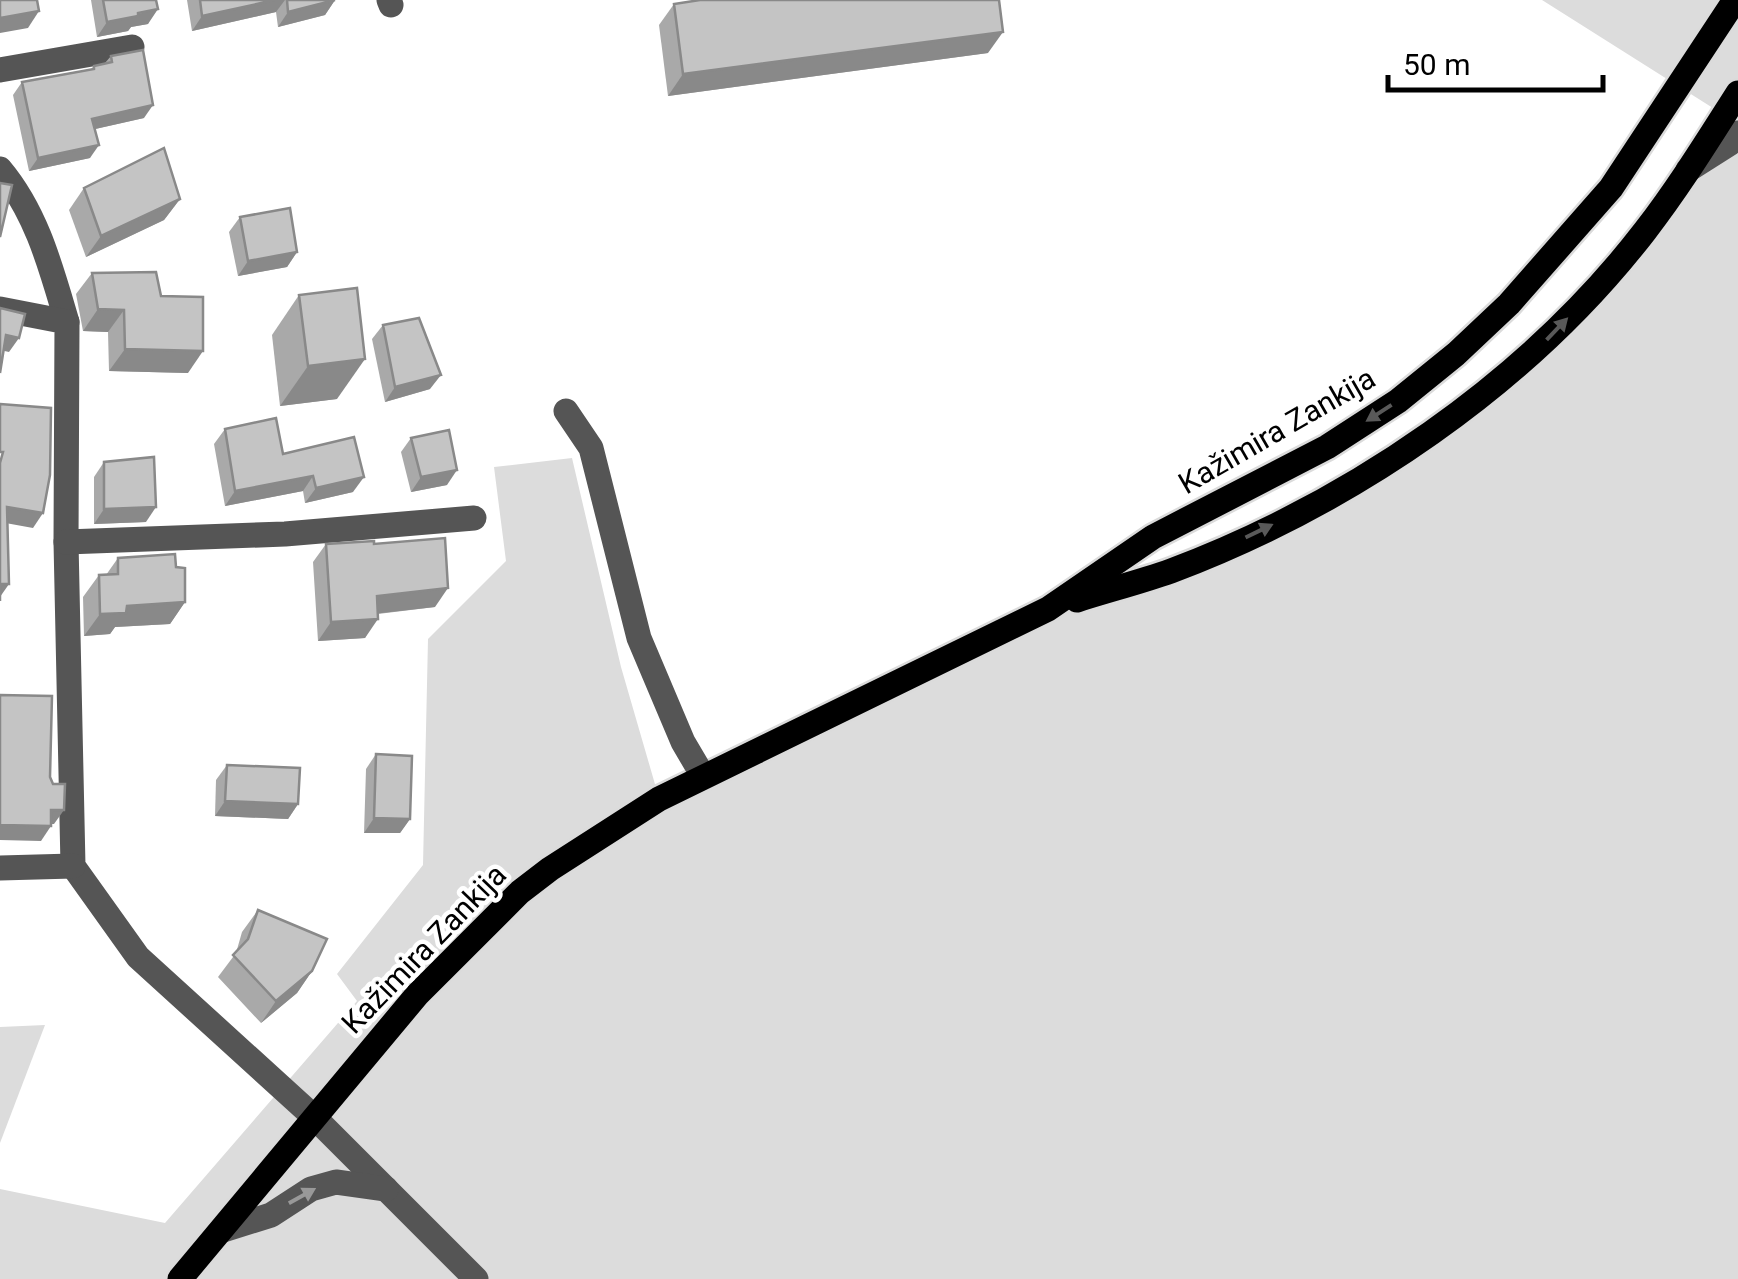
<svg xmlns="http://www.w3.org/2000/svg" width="1738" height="1279" font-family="Roboto,sans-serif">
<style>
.green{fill:#dcdcdc}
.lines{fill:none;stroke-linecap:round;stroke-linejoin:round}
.major-casing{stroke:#dbdbdb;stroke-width:30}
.minor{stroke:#555;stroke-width:25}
.major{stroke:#000;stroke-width:25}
.wall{fill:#a9a9a9}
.shaded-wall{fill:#898989}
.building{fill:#c4c4c4;stroke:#898989;stroke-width:2.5}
.oneway{fill:#595959}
.oneway2{fill:#999}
.labels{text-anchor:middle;stroke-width:9;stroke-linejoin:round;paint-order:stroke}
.street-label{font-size:30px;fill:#000;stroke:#fff}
</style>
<rect width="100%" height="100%" fill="#fff"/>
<g class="green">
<path d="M1542 0H1738V1279H0V1189L165 1223 357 1001 337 974 423 865 428 639 506 561 494 467 572 458 621 667 659 798 900 680 1352 483 1545 341 1724 115Z"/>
<path d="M45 1025 0 1143V1027Z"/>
</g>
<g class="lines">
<g class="major-casing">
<g id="major">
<path d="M1077 600C1108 590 1140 582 1171 571 1351 503 1527 384 1645 231 1679 187 1708 140 1738 93"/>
<path d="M180 1279 417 995 520 892 550 869 659 799 1048 609 1153 537 1327 447 1398 401 1456 354 1509 304 1611 188 1735 0"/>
</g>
</g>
<g class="minor">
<path d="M389 0 391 5"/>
<path d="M0 70 132 47"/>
<path d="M0 169C37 213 51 268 67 322"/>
<path d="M1688 170 1729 144 1738 133"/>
<path d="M0 309 67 322 66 542 73 866 138 957 315 1118 476 1279"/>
<path d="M566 411 591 448 639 638 683 742 703 776"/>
<path d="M66 542 285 534 474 518"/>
<path d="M0 868 73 866"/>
<path d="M223 1230 271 1215 311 1189 336 1182 386 1189"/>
</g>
<use href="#major" class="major"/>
</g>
<g class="wall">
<path d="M91 0H156L148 24 131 27 128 31 97 37Z"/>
<path d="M187 0H335L325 15 278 27 276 12 192 31Z"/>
<path d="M674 4 988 53 668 96 659 25Z"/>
<path d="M111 56 144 118 95 129 90 158 29 171 13 95 22 82 91 69 94 66 105 63Z"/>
<path d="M84 188 180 199 164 220 86 257 69 210Z"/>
<path d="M240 217 297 252 287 267 238 276 229 232Z"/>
<path d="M92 273 161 296 188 373 109 371 108 332 83 331 76 294Z"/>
<path d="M299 295 337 399 280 406 272 335Z"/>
<path d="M383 325 430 389 385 402 372 339Z"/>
<path d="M225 429 283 454 353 492 305 503 303 491 225 506 214 444Z"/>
<path d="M411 438 447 485 411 492 401 452Z"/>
<path d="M104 462 146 522 94 524V477Z"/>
<path d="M326 544H374L435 607 378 614 365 638 318 641 313 562Z"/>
<path d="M118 558 176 567 185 602 170 624 115 627 110 634 84 636 83 597 99 575H106Z"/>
<path d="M376 754 410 819 400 833H364L366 769Z"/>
<path d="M227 765 298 804 288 819 215 816 216 780Z"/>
<path d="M258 910 312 971 297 993 261 1023 218 977 236 953 242 932Z"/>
</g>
<g class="shaded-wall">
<path d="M275 0H285L276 12 192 31 202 16Z"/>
<path d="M335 0 325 15 278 27 288 12Z"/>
<path d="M158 9 148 24 131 27 128 31 97 37 107 22Z"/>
<path d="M39 11 28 28 0 33V18Z"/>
<path d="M1003 32 988 53 668 96 683 74Z"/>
<path d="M153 105 144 118 82 132 92 119Z"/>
<path d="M99 145 90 158 29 171 38 158Z"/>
<path d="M180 199 164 220 86 257 101 236Z"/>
<path d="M297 252 287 267 238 276 248 261Z"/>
<path d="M98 309 124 310 108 332 83 331Z"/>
<path d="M6 335 19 338 9 352 0 350Z"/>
<path d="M125 349 203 351 188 373 109 371Z"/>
<path d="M365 359 337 399 280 406 308 366Z"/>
<path d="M441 375 430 389 385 402 395 387Z"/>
<path d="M457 470 447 485 411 492 421 477Z"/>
<path d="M313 476 303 491 225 506 235 491Z"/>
<path d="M364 477 353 492 305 503 316 488Z"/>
<path d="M7 507 43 513 33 528 0 522Z"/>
<path d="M156 507 146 522 94 524 104 509Z"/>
<path d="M0 584H9L0 597Z"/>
<path d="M448 588 435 607 364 615 377 596Z"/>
<path d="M185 602 170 624 115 627 110 634 84 636 100 614 127 606Z"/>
<path d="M378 619 365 638 318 641 331 622Z"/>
<path d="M225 801 298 804 288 819 215 816Z"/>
<path d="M51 810H64L54 824H41Z"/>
<path d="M374 818 410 819 400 833H364Z"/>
<path d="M0 825 51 826 41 841 0 840Z"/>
<path d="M312 971 297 993 261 1023 276 1001Z"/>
</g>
<g class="building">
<path d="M0 0H37L39 11 0 18Z"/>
<path d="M103 0H156L158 9 138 13V16L107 22Z"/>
<path d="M200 0H275L202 16Z"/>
<path d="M287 0H335L288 12Z"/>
<path d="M700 0H999L1003 32 683 74 674 4Z"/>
<path d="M143 50 153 105 92 119 99 145 38 158 22 82 94 69V66L112 62 111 56Z"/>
<path d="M164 148 180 199 101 236 84 188Z"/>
<path d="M0 183 12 185 0 237Z"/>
<path d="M290 208 297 252 248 261 240 217Z"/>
<path d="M156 272 161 296 203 297V351L125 349 124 310 98 309 92 273Z"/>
<path d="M357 288 365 359 308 366 299 295Z"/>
<path d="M0 308 25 314 19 338 6 335 0 373Z"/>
<path d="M419 318 441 375 395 387 383 325Z"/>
<path d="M0 404 51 408 50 475 43 513 7 507 9 584H0V601V463L3 452H0Z"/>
<path d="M276 418 283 454 354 437 364 477 316 488 313 476 235 491 225 429Z"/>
<path d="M449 430 457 470 421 477 411 438Z"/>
<path d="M154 457 156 507 104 509V462Z"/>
<path d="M445 538 448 588 377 596 378 619 331 622 326 544 374 541V544Z"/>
<path d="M175 554 176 567 185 568V602L127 606 126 613 100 614 99 575 118 574V558Z"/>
<path d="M0 695 52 696 50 777 53 784H65L64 810H51V826L0 825Z"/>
<path d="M376 754 412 756 410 819 374 818Z"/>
<path d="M227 765 300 768 298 804 225 801Z"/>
<path d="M258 910 327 939 312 971 276 1001 233 955 248 939Z"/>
</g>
<defs><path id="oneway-solid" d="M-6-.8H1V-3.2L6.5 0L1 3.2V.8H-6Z" transform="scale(2.5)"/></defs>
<g class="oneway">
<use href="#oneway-solid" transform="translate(1557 329) rotate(-46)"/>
<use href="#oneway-solid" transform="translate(1379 413) rotate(147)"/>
<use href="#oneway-solid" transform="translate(1259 531) rotate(-26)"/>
</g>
<use class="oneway2" href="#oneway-solid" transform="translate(302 1196) rotate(-29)"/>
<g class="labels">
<g class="street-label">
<text transform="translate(1277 431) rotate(-30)" y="10">Kažimira Zankija</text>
<text transform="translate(424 949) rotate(-46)" y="10">Kažimira Zankija</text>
</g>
</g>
<path d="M1388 75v15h215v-15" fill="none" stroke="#000000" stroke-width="5"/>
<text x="1403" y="75" font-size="30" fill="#000000" stroke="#ffffff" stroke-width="8" paint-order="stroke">50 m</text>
</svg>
